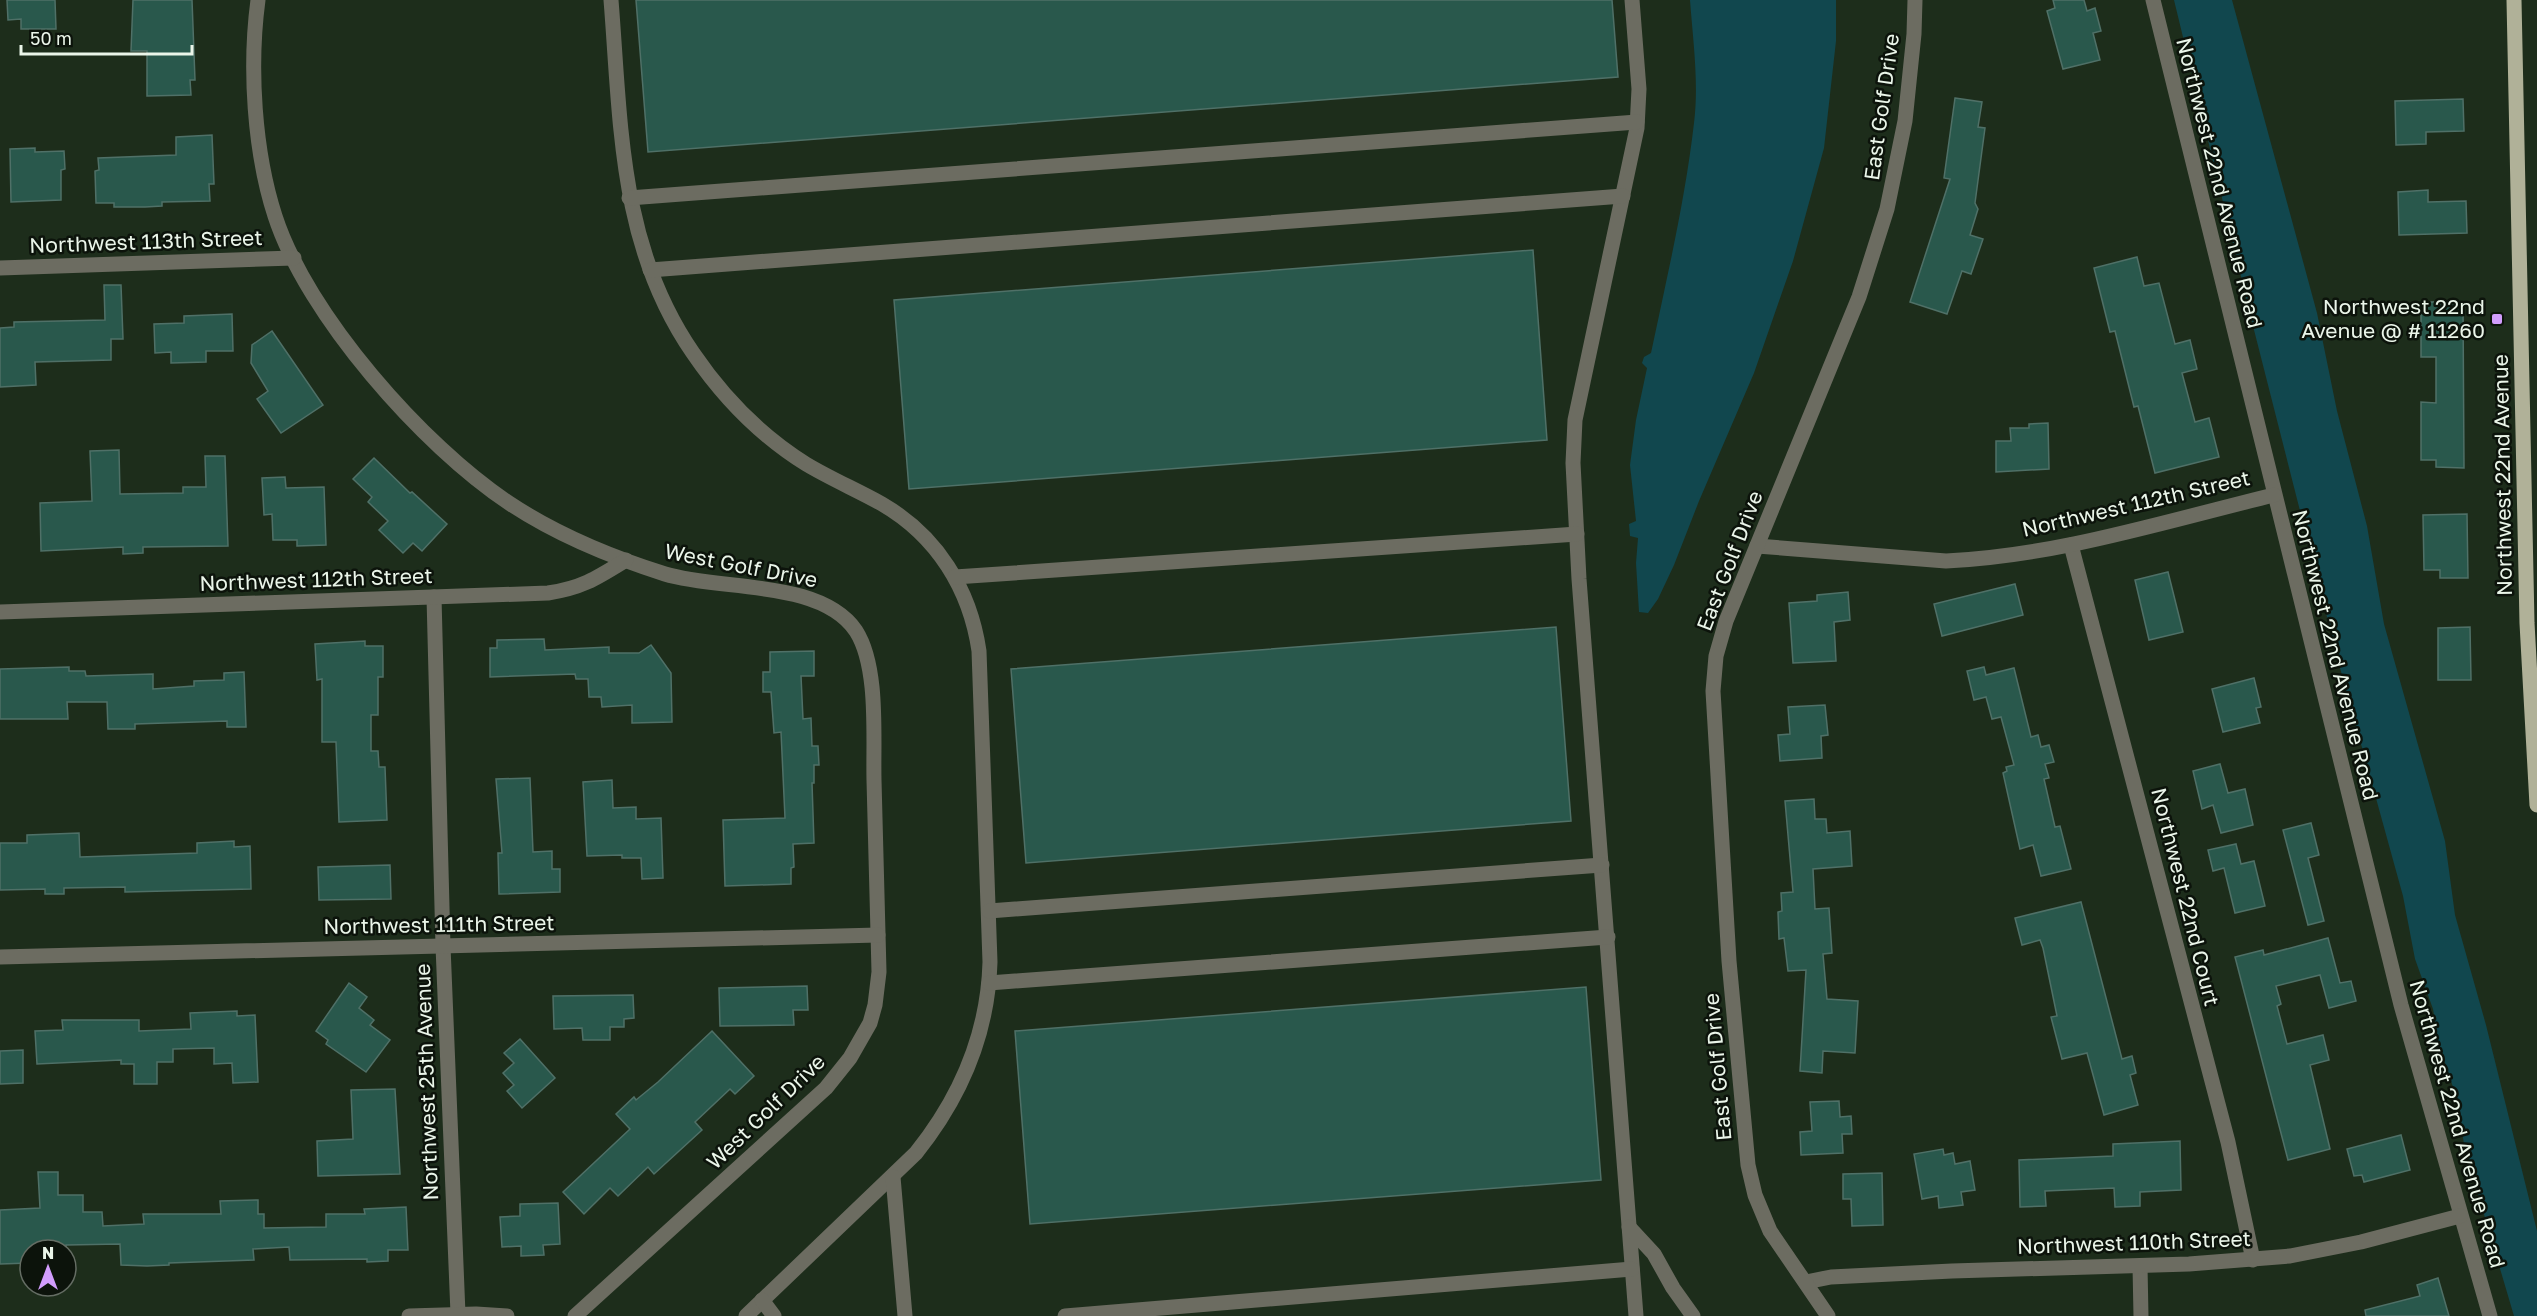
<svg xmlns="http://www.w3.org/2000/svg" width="2537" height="1316" font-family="'Golos Text',sans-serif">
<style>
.water{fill:#11474e}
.building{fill:#29584c;stroke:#4f7067;stroke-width:1.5}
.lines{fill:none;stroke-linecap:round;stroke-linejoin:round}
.minor{stroke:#6c6c61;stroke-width:15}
.major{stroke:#b0b198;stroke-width:15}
.poi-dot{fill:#d29dfd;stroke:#0c130b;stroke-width:2}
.labels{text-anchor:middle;stroke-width:5;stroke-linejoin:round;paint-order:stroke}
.street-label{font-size:21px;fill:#eaf5e9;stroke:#0c130b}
.poi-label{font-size:21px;fill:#eaf5e9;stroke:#0c130b;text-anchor:end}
</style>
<rect width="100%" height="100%" fill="#1d2d1b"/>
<g class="water">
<path d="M1690 0H1836V41L1824 148 1793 261 1754 373 1699 501 1674 565 1658 599 1648 613 1639 612 1636 563 1638 538 1630 536 1629 524 1636 521 1630 465 1636 420 1647 368 1642 363 1644 357 1651 353C1667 277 1685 201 1694 123 1699 83 1693 41 1690 0Z"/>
<path d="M2174 0H2232L2317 313 2337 411 2367 526 2384 624 2445 841 2455 915 2486 1025 2537 1231V1316H2514L2465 1150 2456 1096 2439 1045 2433 1009 2415 959 2403 896 2340 668 2253 326Z"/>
</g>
<g class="building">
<path d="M7 0H55L56 29H21V19L8 20Z"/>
<path d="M133 0H192L195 80H190L191 95 147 96V51H131Z"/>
<path d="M636 0H1612L1618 77 648 152Z"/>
<path d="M2053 0H2084L2087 11 2095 8 2101 31 2093 33 2100 60 2063 69 2047 11 2055 8Z"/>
<path d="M1955 98 1982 102 1978 127 1985 128 1975 203 1978 209 1970 235 1983 239 1971 274 1962 271 1947 314 1910 302 1950 179 1944 178Z"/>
<path d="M2463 99 2464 131 2426 132V144L2396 145 2395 101Z"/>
<path d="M212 135 214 184H209L210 201 162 202V206L145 207H114V203H96L95 171 99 170 98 158 176 155V137Z"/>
<path d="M35 148V152L64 151 65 169 61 170V200L11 202 10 149Z"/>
<path d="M2428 190V202L2466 201 2467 233 2399 235 2398 192Z"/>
<path d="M1533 250 1547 440 909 489 894 300Z"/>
<path d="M2137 257 2144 286 2159 283 2175 344 2190 340 2197 369 2182 373 2195 422 2209 418 2219 457 2155 473 2138 406 2134 407 2115 331 2110 332 2094 268Z"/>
<path d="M104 285H121L123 339H111V360L35 362 36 385 0 387V328L14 327V322L105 320Z"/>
<path d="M2421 302H2463L2464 468 2436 467V460H2421V402L2436 403V357H2421Z"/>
<path d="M232 314 233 351H206V362L171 363V352L155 353 154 324 184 323V316Z"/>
<path d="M272 331 323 405 281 433 257 399 268 391 251 363 252 345Z"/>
<path d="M2048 423 2049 469 1996 472V441H2011L2010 428H2029V424Z"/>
<path d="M119 450 120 494 183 493V487H206L205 456H225L228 546 143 547V553L123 554V547L41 551 40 503 92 501 90 451Z"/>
<path d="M374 458 410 493 412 492 447 524 422 551 413 543 403 553 379 530 388 521 368 502 372 497 353 479Z"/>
<path d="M285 477 286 488 324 487 326 545 297 546V540H273L272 514 264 515 262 478Z"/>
<path d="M2467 514 2468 578H2440V570H2424L2423 515Z"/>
<path d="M2168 572 2183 632 2149 640 2135 580Z"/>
<path d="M2015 584 2023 615 1942 636 1934 604Z"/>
<path d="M1848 592 1850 620 1834 622 1836 661 1793 663 1789 603 1817 601V595Z"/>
<path d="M1556 627 1571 821 1026 863 1011 669Z"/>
<path d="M2470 627 2471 680H2438V628Z"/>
<path d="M544 639 545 650 609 647V653H639L651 645 671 673 672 722 632 723V705L602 707 601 697H589L588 679H576L575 674 490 677V648H497V640Z"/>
<path d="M365 641V646H383V677H378V715H371V751H378L379 767H385L387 820 339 822 336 742H322V679L317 680 315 644Z"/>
<path d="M814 651V676H801L803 719 811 718 812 746H818L819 765H814V783H812L814 843 793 844 794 867 791 868V884L725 886 723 820 785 818 781 732 774 733 771 692H763V672H770V652Z"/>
<path d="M69 667V671H85L86 676 153 674V689L194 686V681L224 680V673L244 672 246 727H227V721L135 724V729H108L107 702H67L68 719H0V669Z"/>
<path d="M1984 667 1986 675 2014 668 2031 737 2038 735 2041 747 2049 745 2054 762 2045 764 2049 778 2044 779 2055 827 2060 826 2071 869 2041 876 2033 845 2020 849 2003 773 2007 771 2006 767 2014 765 2001 717 1992 719 1986 697 1974 700 1967 671Z"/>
<path d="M2254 678 2261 707 2256 708 2260 723 2223 732 2212 689Z"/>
<path d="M1825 705 1828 735 1821 736 1822 758 1780 761 1778 735 1790 734 1788 707Z"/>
<path d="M2220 764 2228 793 2245 789 2253 825 2221 833 2213 805 2202 809 2193 771Z"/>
<path d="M530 778 533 852 552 851V869H560V892L499 894 498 853H502L496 779Z"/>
<path d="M612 780 613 808 636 807V819L661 818 663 878 642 879 641 858H622V855L587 856 583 782Z"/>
<path d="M1814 799 1815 819H1826L1827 833 1850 831 1852 866 1813 869 1815 909 1829 908 1832 953 1823 954 1827 999 1858 1001 1855 1053 1823 1051 1822 1073 1800 1071 1806 970 1788 971 1784 938 1779 939 1778 912 1782 911 1781 893 1793 892 1785 801Z"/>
<path d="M2311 823 2319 855 2308 858 2324 921 2308 925 2283 830Z"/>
<path d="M79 833 80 857 197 853V843L234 841V847L250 846 251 889 125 892V887L64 888V894H45V889L0 890V843H27V835Z"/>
<path d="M2236 844 2241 864 2254 861 2265 906 2235 913 2224 868 2213 871 2208 850Z"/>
<path d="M390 865 391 899 319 900 318 867Z"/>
<path d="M2081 902 2122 1059 2132 1056 2136 1073 2130 1075 2138 1105 2104 1115 2087 1053 2062 1059 2051 1017 2057 1016 2043 948 2040 940 2022 945 2015 918Z"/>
<path d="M2328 938 2340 983 2351 981 2356 1001 2329 1008 2320 975 2276 986 2281 1004 2277 1006 2287 1044 2323 1035 2329 1060 2310 1065 2330 1149 2288 1160 2235 957 2263 950 2264 955Z"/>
<path d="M349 983 367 997 359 1008 374 1020 370 1025 390 1040 366 1072 326 1044 328 1040 316 1031Z"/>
<path d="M807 986 808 1010H793L794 1025 720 1026 719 988Z"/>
<path d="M1586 987 1601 1180 1030 1224 1015 1031Z"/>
<path d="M633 995 634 1018 624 1019V1027H610V1040H583L582 1028 554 1029 553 996Z"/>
<path d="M237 1011V1016L255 1015 258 1082 233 1083 232 1063 214 1064V1048L173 1049V1062H157V1084H134V1064H121V1060L37 1064 35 1031 63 1030 62 1020H139V1031L191 1029 190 1013Z"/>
<path d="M712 1031 754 1076 735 1094 730 1089 695 1122 702 1130 654 1174 648 1167 618 1196 610 1188 584 1214 563 1192 630 1129 616 1114 634 1097 636 1100 658 1082Z"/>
<path d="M520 1039 555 1078 522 1108 507 1091 514 1085 503 1073 514 1063 504 1053Z"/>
<path d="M23 1050V1083L0 1084V1051Z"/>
<path d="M395 1089 400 1174 318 1176 317 1141 353 1139 351 1090Z"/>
<path d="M1839 1101 1840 1117 1851 1116 1852 1134H1842L1843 1153 1801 1155 1800 1132 1812 1131 1810 1102Z"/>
<path d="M2401 1135 2410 1170 2364 1182 2362 1175 2354 1176 2347 1149Z"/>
<path d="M2180 1141 2181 1190 2140 1192V1206L2115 1207 2114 1188 2045 1191 2046 1206 2020 1207 2019 1160 2113 1156V1144Z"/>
<path d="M1943 1149 1944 1155 1953 1153 1955 1164 1970 1161 1975 1190 1961 1192 1963 1205 1939 1208 1938 1196 1922 1199 1914 1154Z"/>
<path d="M38 1172H58V1195H83V1212H102L103 1226 144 1224 143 1214H221L220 1201 258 1200V1214H264V1228L326 1227V1214H365L364 1209 406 1207 408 1250H388V1261L367 1262V1259L290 1260 289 1247 253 1249 254 1260 169 1263V1265L147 1266 121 1265 120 1244 66 1245V1250H29V1263L0 1264V1210L40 1208Z"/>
<path d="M1882 1173 1883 1225 1852 1226 1851 1199H1843V1174Z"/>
<path d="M558 1203 560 1244 543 1245 544 1255 521 1256V1246L502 1247 500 1217 520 1216V1204Z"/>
<path d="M2438 1278 2449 1316H2366L2365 1310 2420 1296 2417 1285Z"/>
</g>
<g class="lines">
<g class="minor">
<path d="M258 0C249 67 254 151 275 216 307 315 423 446 509 503 557 535 611 557 665 574 721 591 821 579 856 631 879 667 873 738 874 780 876 844 877 908 879 972L875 1005 870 1023 850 1058 826 1088 575 1316"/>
<path d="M611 0C621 125 619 246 693 353 723 397 761 436 806 464 831 479 857 490 882 504 937 536 970 589 979 651L990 962C988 1033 960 1098 916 1153L746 1316"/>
<path d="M1632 0 1639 89 1637 128 1575 420 1573 463 1579 579 1636 1316"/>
<path d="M2153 0 2401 1005 2490 1316"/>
<path d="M629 198 1637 122"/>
<path d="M0 268 294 258"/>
<path d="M650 270 1623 196"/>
<path d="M2071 545 2228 1142 2253 1260"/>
<path d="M1757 546 1946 561C2057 556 2166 521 2274 495"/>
<path d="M955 577 1577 534"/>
<path d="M434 597 443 946 458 1314"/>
<path d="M0 612 548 593C582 588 597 578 626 560"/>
<path d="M989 911 1602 865"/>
<path d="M0 957 878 935"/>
<path d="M989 983 1608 937"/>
<path d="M893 1177 905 1316"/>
<path d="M1629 1227 1654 1254 1673 1288 1693 1316"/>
<path d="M2140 1266 2141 1316"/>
<path d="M1806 1282 1831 1277 1952 1271 2189 1264 2290 1256 2361 1242 2460 1216"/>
<path d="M762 1300 774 1316"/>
<path d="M409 1316 476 1314 507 1316"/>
<path d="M1065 1316 1632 1269"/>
<path d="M1828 1316 1770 1231 1755 1195 1748 1165 1729 961 1713 691 1716 656 1726 621 1859 297 1887 209 1905 121 1914 34 1915 0"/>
</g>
<path class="major" d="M2514 0 2527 623 2537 805"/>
</g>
<rect class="poi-dot" x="2491" y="313" width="12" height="12" rx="3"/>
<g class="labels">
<g class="street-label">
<text transform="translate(1882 107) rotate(-82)" y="7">East Golf Drive</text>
<text transform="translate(2219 183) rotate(76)" y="7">Northwest 22nd Avenue Road</text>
<text transform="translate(146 242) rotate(-2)" y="7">Northwest 113th Street</text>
<text transform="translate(2503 475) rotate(-91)" y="7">Northwest 22nd Avenue</text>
<text transform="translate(2136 504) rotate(-13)" y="7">Northwest 112th Street</text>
<text transform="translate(1730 561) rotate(-69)" y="7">East Golf Drive</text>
<text transform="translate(741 566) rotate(11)" y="7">West Golf Drive</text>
<text transform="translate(316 580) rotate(-2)" y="7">Northwest 112th Street</text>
<text transform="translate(2335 655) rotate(76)" y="7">Northwest 22nd Avenue Road</text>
<text transform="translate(2185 897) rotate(76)" y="7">Northwest 22nd Court</text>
<text transform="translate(439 925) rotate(-1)" y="7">Northwest 111th Street</text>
<text transform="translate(1718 1067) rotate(-95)" y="7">East Golf Drive</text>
<text transform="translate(427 1082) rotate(-92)" y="7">Northwest 25th Avenue</text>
<text transform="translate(766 1112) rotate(-44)" y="7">West Golf Drive</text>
<text transform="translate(2457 1124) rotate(74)" y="7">Northwest 22nd Avenue Road</text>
<text transform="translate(2134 1243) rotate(-2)" y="7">Northwest 110th Street</text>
</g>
<g class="poi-label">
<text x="2485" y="314">Northwest 22nd<tspan x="2485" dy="24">Avenue @ # 11260</tspan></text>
</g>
</g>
<g transform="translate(48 1268)"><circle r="28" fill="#0c130b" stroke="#656d64" stroke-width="1.5"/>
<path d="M0-4.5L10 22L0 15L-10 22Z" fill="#d29dfd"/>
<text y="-9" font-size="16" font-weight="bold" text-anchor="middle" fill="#eaf5e9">N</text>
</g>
<path d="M21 45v9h171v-9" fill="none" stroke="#eaf5e9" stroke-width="3"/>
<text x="30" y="45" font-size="18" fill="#eaf5e9" stroke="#0c130b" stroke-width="4.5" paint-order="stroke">50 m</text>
</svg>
